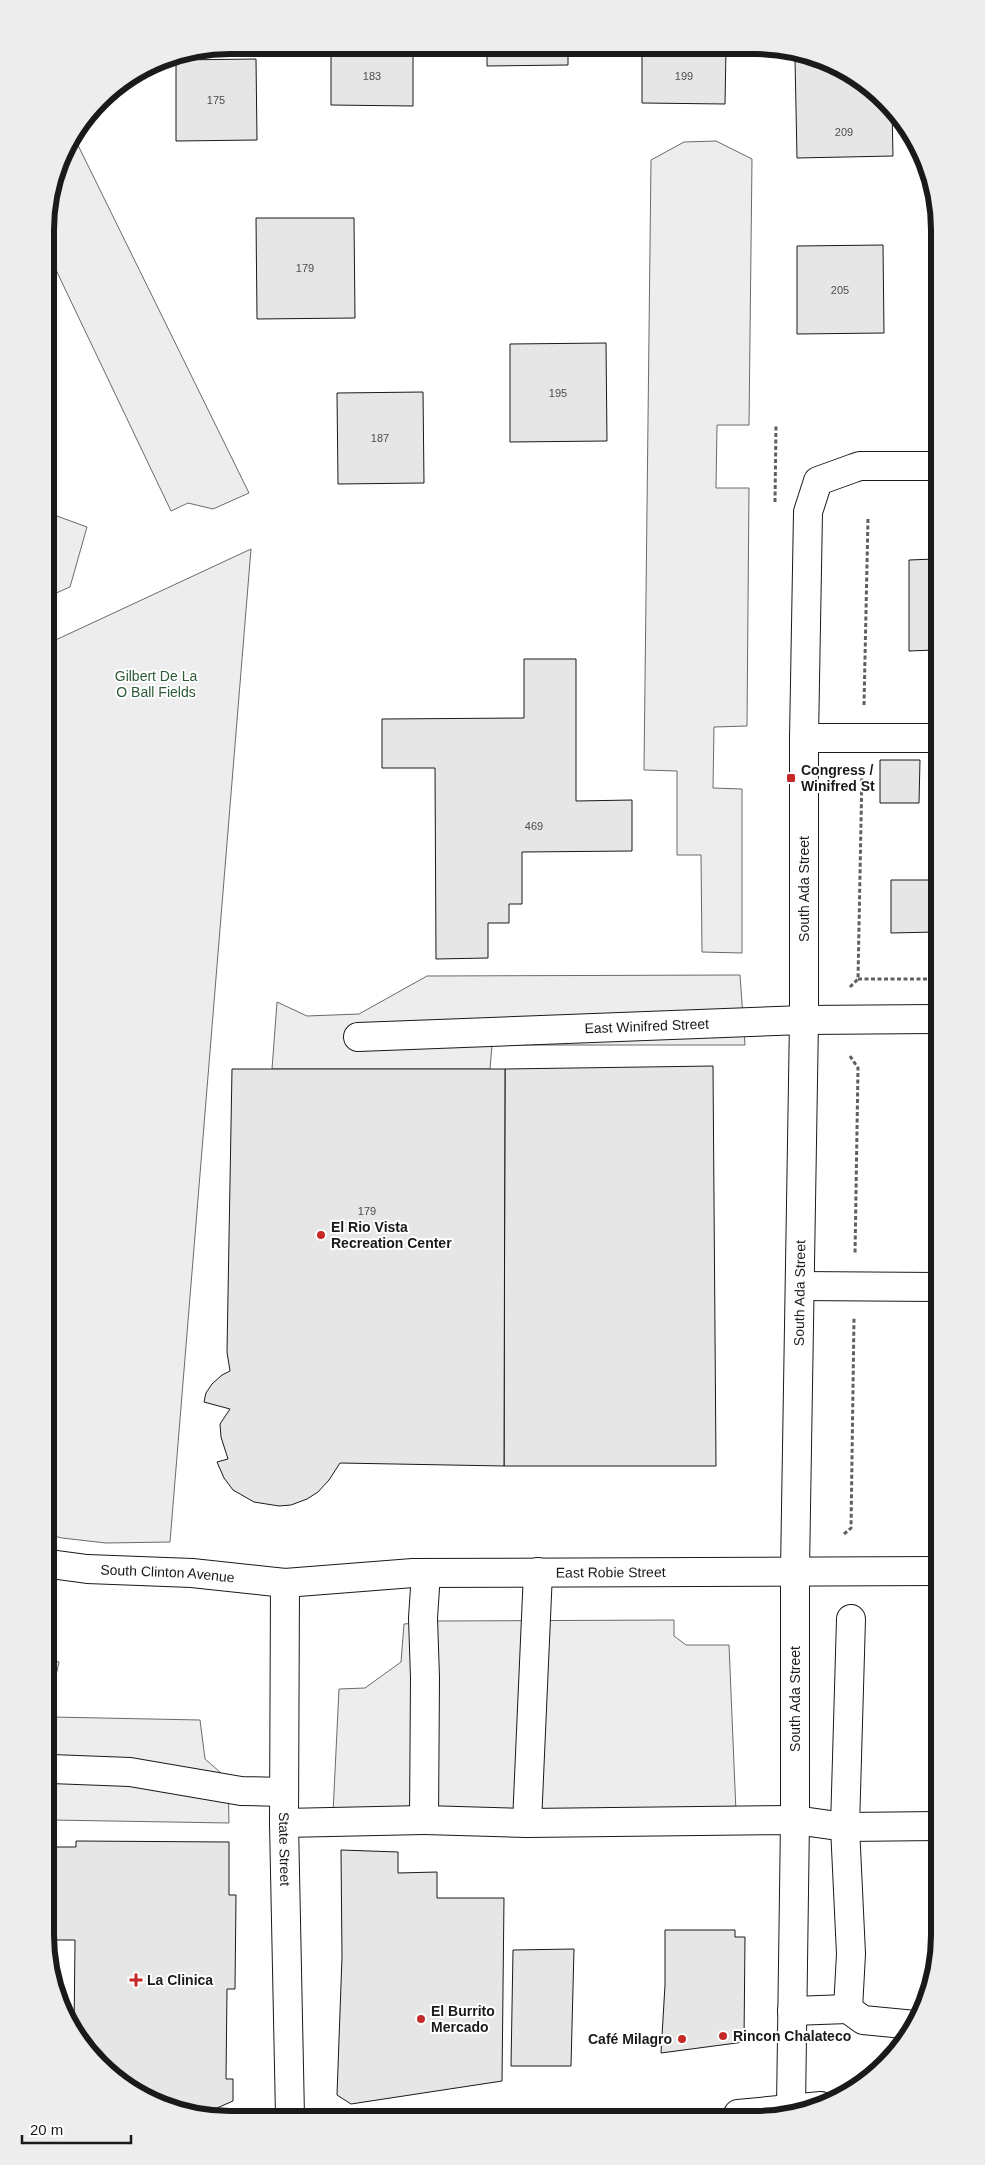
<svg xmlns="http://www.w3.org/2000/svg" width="985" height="2165" font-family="Arial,sans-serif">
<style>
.built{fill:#ededed;stroke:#6a6a6a}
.building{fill:#e6e6e6;stroke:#1a1a1a}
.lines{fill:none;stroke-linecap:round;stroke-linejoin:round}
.minor-casing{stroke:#1a1a1a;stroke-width:30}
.major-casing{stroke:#1a1a1a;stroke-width:30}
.path{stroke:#5f5f5f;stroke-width:3;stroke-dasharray:4 2.5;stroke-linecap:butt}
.minor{stroke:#fff;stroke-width:28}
.major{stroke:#fff;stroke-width:28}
.poi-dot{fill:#c62828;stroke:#fff;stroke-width:2}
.labels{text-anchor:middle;stroke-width:4;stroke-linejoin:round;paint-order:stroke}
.number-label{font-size:11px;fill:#4d4d4d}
.park-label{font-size:14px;fill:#2b5a34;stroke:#fff}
.poi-label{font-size:14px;font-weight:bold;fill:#1a1a1a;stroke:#fff;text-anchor:start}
.street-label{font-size:14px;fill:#1a1a1a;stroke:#fff}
.rim{fill:none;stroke:#1a1a1a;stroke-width:6}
</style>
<rect width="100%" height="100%" fill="#fff"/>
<g class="built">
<path d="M73 135 249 493 213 509 188 503 171 511 46 249 45 217 64 148Z"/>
<path d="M716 141 752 159 749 425H717L716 488H749L747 726 714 727 713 788 742 789V953L702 952 701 855H677V771L644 770 651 160 684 142Z"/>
<path d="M46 512 87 527 70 587 47 597Z"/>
<path d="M251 549 170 1542 106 1543 62 1538 50 1535 47 644Z"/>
<path d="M740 975 745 1045H492L490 1069H272L277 1002 307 1016 359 1014 427 976Z"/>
<path d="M674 1620V1636L686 1645H729L736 1812 333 1813 339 1689 365 1688 401 1662 404 1624 440 1621Z"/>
<path d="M50 1660 59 1662 50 1702Z"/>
<path d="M50 1711 52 1717 200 1720 205 1759 228 1779 229 1823 51 1820Z"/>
</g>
<g class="building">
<path d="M331 46H413V106L331 105Z"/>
<path d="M487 47H568V65L487 66Z"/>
<path d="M642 48H726L725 104 642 103Z"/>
<path d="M820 58 837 64 877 91 892 108 893 156 797 158 795 59Z"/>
<path d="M256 59 257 140 176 141V60Z"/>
<path d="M256 218H354L355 318 257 319Z"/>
<path d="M883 245 884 333 797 334V246Z"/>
<path d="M606 343 607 441 510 442V344Z"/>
<path d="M46 368 56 390 46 395Z"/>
<path d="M423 392 424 483 338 484 337 393Z"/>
<path d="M935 559V650L909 651V560Z"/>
<path d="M524 659H576V801L632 800V851L522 852V904H509V923H488V958L436 959 435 768H382V719L524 718Z"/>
<path d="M880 760H920L919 803H880Z"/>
<path d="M891 880H936V932L891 933Z"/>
<path d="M713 1066 716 1466H504L505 1069Z"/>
<path d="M232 1069H505L504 1466 340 1463 329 1480 318 1492 307 1499 291 1505 279 1506 254 1502 233 1490 224 1478 217 1462 228 1459 221 1437 220 1424 230 1409 204 1402 206 1393 212 1384 222 1375 230 1371 227 1352Z"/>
<path d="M76 1841 229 1842V1895H236L235 1989H227L226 2079H233V2101L217 2108 185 2112 148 2101 108 2074 76 2038 74 2034 75 1940H51V1847H76Z"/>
<path d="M341 1850 398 1852V1873L437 1872V1898H504L502 2081 351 2104 337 2095 342 1957Z"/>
<path d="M665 1930H735V1937H745L744 2042 661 2053 665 1985Z"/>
<path d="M574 1949 571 2066H511L513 1950Z"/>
</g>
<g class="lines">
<g class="minor-casing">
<g id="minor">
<path d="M804 738H936"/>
<path id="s1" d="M358 1037 804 1020 936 1019"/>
<path d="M800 1286 937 1287"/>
<path id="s2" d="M50 1564 87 1569 192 1573 285 1583 413 1573 938 1571"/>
<path d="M426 1573 423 1618 425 1678 424 1820 527 1823 795 1820 845 1827 939 1826"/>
<path id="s3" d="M285 1583 284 1823 290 2116"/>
<path d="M851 1619 845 1827 851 1954 848 2009 863 2020 915 2025"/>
<path d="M51 1769 130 1772 241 1791 284 1792"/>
<path d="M284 1823 424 1820"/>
<path d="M527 1823 538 1572"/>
<path d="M792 2011 848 2009"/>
<path id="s4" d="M791 2108 795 1820V1570L804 1020V738L808 512 818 481 854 468 860 466H935"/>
</g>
</g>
<g class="major-casing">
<path id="major" d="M738 2114 821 2106"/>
</g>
<g class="path">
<path d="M775 502 776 425"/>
<path d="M864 705 868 518"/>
<path d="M858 979H936"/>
<path d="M850 987 858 979 862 771"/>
<path d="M850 1056 858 1068 855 1255"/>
<path d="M844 1534 851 1528 854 1318"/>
</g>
<use href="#minor" class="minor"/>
<use href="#major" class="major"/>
</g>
<g class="poi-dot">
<rect x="786" y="773" width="10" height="10" rx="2.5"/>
<circle cx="321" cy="1235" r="5"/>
<path d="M133.5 1972.5h5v5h5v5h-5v5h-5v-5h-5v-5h5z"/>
<circle cx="421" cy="2019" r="5"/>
<circle cx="723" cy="2036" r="5"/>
<circle cx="682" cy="2039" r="5"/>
</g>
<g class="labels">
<g class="number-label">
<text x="372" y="80">183</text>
<text x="684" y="80">199</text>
<text x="216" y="104">175</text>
<text x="844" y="136">209</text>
<text x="305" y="272">179</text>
<text x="840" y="294">205</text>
<text x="558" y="397">195</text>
<text x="380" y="442">187</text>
<text x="534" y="830">469</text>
<text x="367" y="1215">179</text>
</g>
<g class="park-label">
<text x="156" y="681">Gilbert De La<tspan x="156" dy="16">O Ball Fields</tspan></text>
</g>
<g class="poi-label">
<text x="801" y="775">Congress /<tspan x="801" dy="16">Winifred St</tspan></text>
<text x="331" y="1232">El Rio Vista<tspan x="331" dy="16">Recreation Center</tspan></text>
<text x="147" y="1985">La Clinica</text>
<text x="431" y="2016">El Burrito<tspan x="431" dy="16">Mercado</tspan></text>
<text x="733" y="2041">Rincon Chalateco</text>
<text x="672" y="2044" text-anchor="end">Café Milagro</text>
</g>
<g class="street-label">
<text transform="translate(804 889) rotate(-90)" y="5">South Ada Street</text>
<text dy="5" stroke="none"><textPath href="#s1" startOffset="289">East Winifred Street</textPath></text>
<text dy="5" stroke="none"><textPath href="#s4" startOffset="815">South Ada Street</textPath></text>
<text dy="5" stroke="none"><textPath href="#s2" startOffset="562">East Robie Street</textPath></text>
<text dy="5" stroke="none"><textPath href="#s2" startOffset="118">South Clinton Avenue</textPath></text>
<text transform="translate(795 1699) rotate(-90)" y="5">South Ada Street</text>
<text dy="5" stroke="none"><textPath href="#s3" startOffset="266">State Street</textPath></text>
</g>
</g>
<path d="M0 0H985V2165H0ZM230 54H755A176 176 0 0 1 931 230V1935A176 176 0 0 1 755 2111H230A176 176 0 0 1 54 1935V230A176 176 0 0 1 230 54Z" fill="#ededed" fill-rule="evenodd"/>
<path class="rim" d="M230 54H755A176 176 0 0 1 931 230V1935A176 176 0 0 1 755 2111H230A176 176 0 0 1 54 1935V230A176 176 0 0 1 230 54Z"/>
<path d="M22 2135v8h109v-8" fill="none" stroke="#1a1a1a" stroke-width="2.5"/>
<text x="30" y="2135" font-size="15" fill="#1a1a1a" stroke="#ffffff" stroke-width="4" paint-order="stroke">20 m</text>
</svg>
